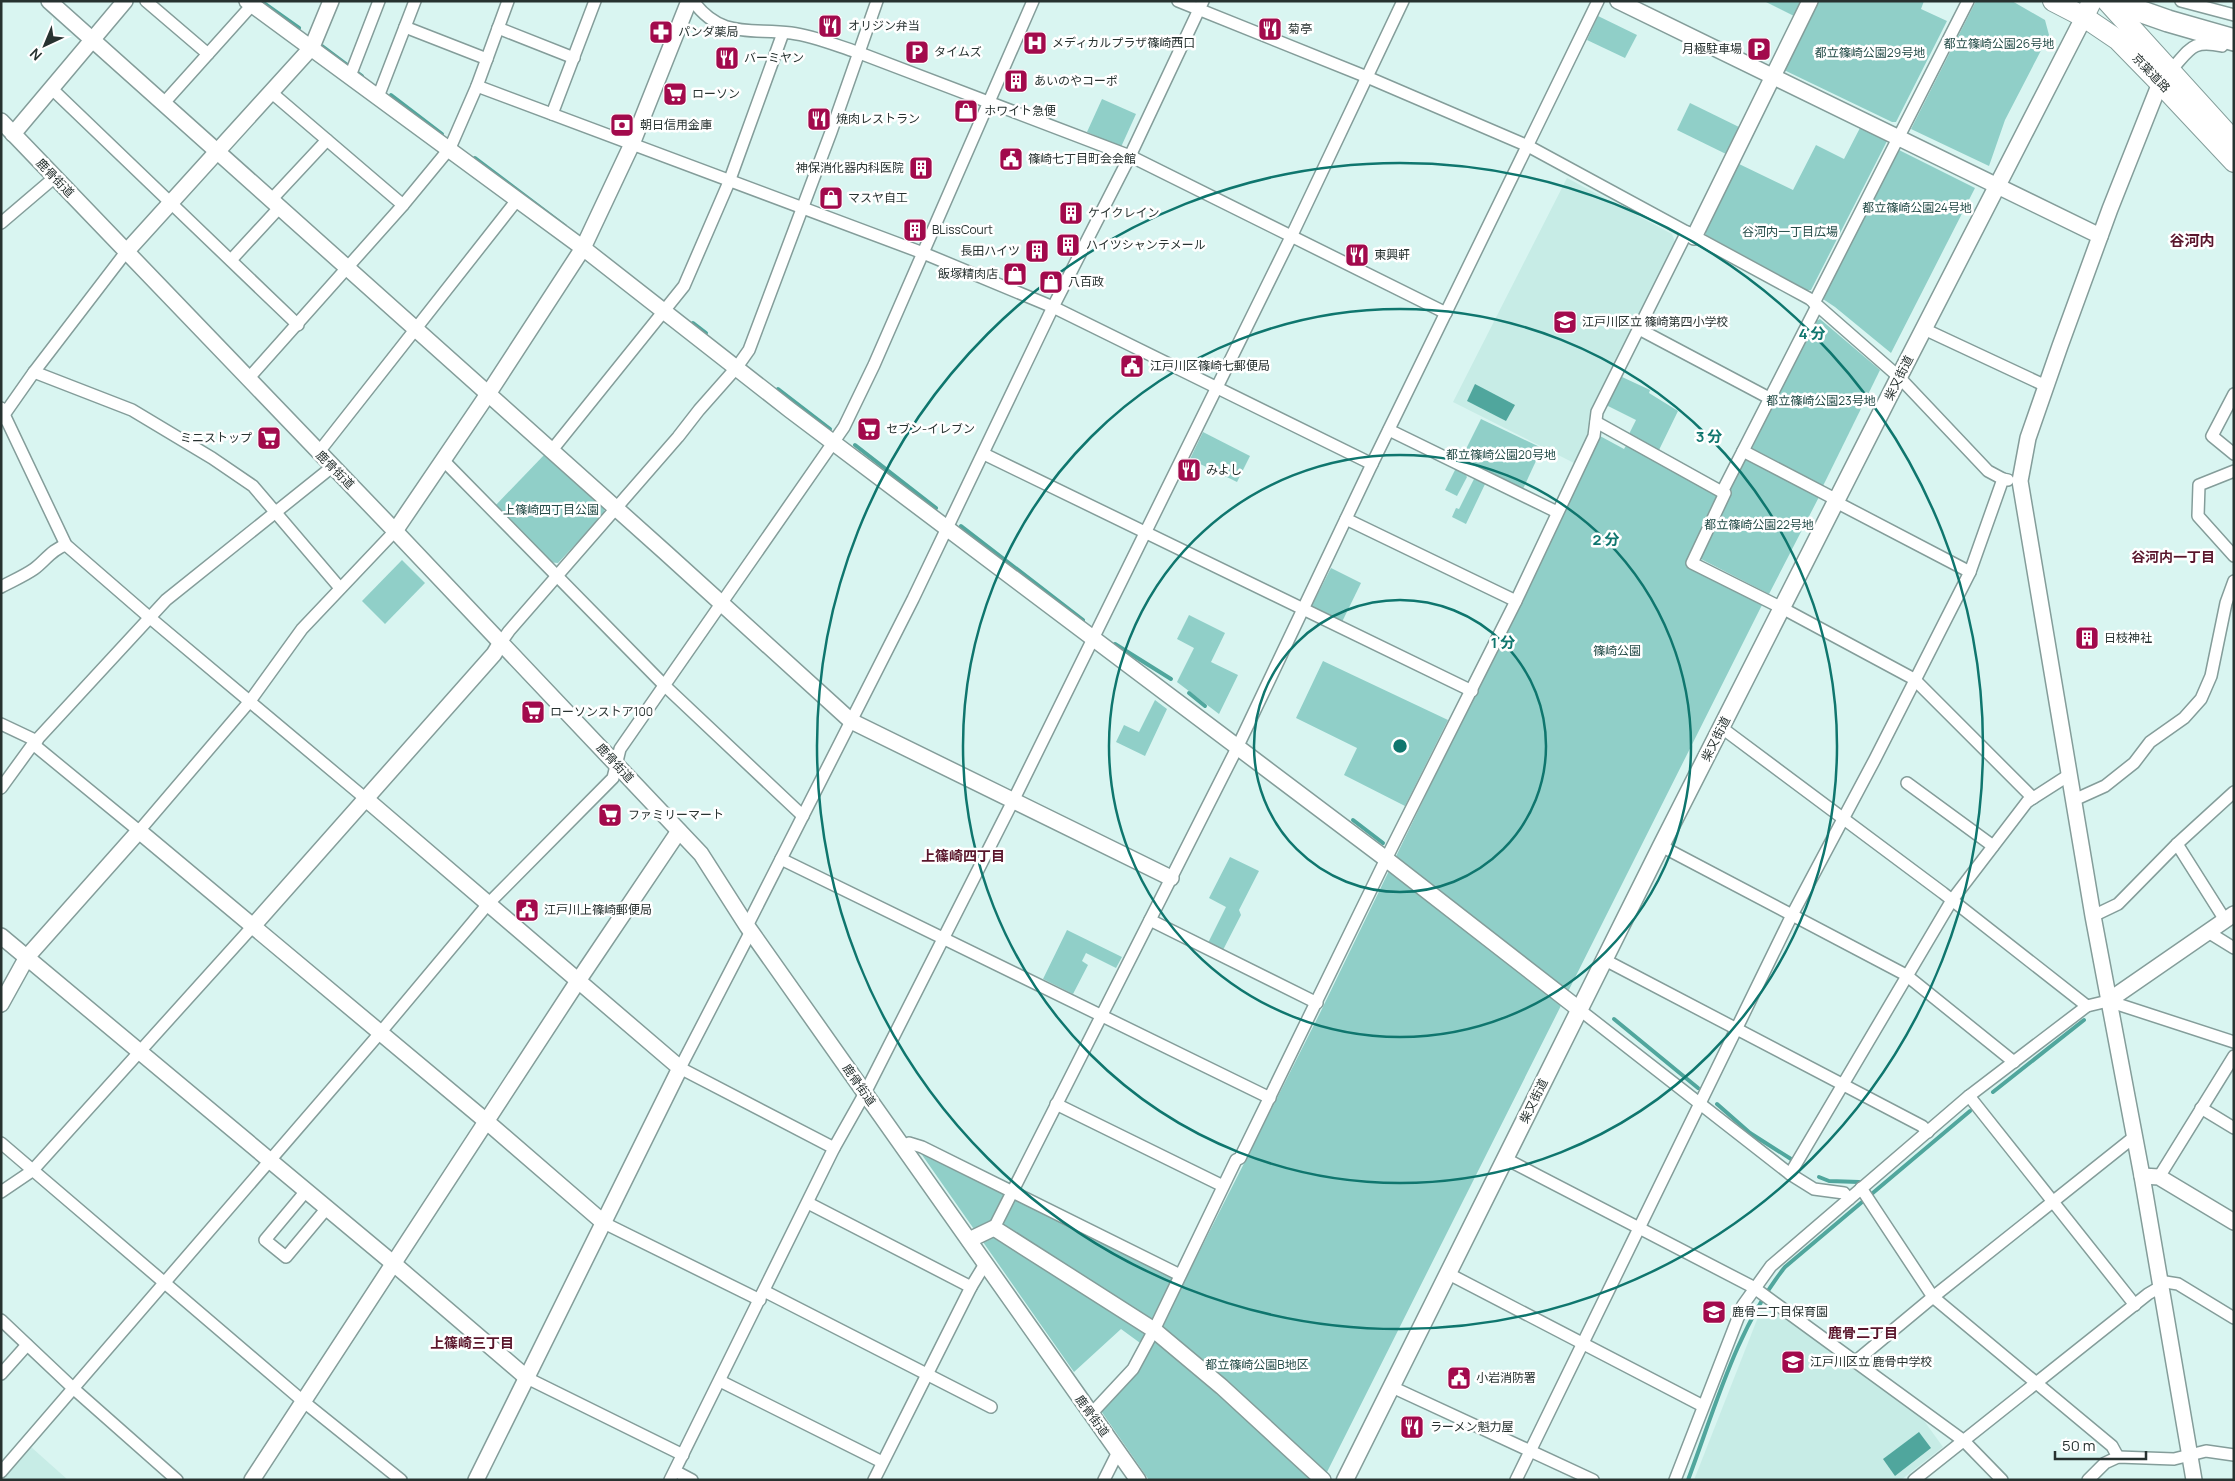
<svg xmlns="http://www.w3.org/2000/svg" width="2235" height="1481" font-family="Manrope,'Noto Sans JP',sans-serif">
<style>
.built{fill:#c7ece6}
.green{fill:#90cfc8}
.water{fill:#50a69d}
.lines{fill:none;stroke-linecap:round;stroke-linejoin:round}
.stream{stroke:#50a69d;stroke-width:4}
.minor-casing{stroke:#849d9a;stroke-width:14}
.tertiary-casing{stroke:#849d9a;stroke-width:18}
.secondary-casing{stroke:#849d9a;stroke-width:19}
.primary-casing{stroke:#849d9a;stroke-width:21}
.trunk-casing{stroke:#849d9a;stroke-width:22}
.motorway-casing{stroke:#849d9a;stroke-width:24}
.minor{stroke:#fff;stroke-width:11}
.tertiary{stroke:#fff;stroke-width:15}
.secondary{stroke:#fff;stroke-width:16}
.primary{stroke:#fff;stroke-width:19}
.trunk{stroke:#fff;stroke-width:20}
.motorway{stroke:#fff;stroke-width:21}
.ring{fill:none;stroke:#0f766e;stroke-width:2.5}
.labels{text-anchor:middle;stroke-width:5;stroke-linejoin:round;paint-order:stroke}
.poi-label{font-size:12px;fill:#273230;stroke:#fff;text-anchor:start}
.park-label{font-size:12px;fill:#244c48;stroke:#fff}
.street-label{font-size:12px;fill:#273230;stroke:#fff}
.neighbourhood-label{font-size:14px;font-weight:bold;fill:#5a162c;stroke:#fff}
.quarter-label{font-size:15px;font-weight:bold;fill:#5a162c;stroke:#fff}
.centre{fill:#0f766e;stroke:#fff;stroke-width:2.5}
.ring-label{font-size:15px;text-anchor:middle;font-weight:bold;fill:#0f766e;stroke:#fff;stroke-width:5;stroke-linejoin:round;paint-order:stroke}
</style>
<rect width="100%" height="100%" fill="#d9f5f1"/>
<g class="built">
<path d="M1567 178 1672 234 1675 242 1589 420V432L1574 463 1453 402Z"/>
<path d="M1768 1305 1922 1418 1943 1447 1901 1480H1694L1762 1307Z"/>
<path d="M31 1447 68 1480H3Z"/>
</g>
<g class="green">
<path d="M1764 1H1801L1794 16Z"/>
<path d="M1818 1H1924L1921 9 1947 21 1896 122H1892L1784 70Z"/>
<path d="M1976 1H2012L2045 20 2049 35 2005 120 1989 166 1911 129Z"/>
<path d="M1598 16 1637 35 1625 58 1587 40Z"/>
<path d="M1102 99 1136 114 1121 147 1087 132Z"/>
<path d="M1690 103 1739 127 1726 154 1677 130Z"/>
<path d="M1861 126 1885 138 1887 141 1811 290H1807L1706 235V231L1737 163 1793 190 1816 145 1844 159Z"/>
<path d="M1899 150 1975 188 1891 353 1835 307 1823 299Z"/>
<path d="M1820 319 1880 370 1822 488 1754 452 1752 448 1814 322Z"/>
<path d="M1620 376 1650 390 1649 393 1678 411 1659 450 1629 434 1636 420 1606 405Z"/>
<path d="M1481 419 1542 448 1522 491 1460 461Z"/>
<path d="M1203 432 1250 456 1237 482 1190 459Z"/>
<path d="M1600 436 1624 449 1627 444 1719 494 1686 566 1762 605 1323 1480H1149L1099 1408 1147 1348 1121 1329 1074 1372 920 1152 926 1153 1185 1280 1320 1013Z"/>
<path d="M545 454 603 506 605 513 558 563 546 562 494 507Z"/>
<path d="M1744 457 1820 495 1769 594 1699 558 1732 491 1728 489Z"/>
<path d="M1456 468 1464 472 1467 477 1457 496 1445 490Z"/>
<path d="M1478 478 1486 482 1466 524 1452 517 1456 508 1459 509 1474 479Z"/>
<path d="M402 560 425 583 385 624 362 601Z"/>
<path d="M1331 568 1361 583 1341 624 1310 609Z"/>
<path d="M1189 615 1225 633 1211 662 1238 675 1219 714 1177 682 1194 648 1177 639Z"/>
<path d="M1323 661 1448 720 1405 806 1344 775 1357 748 1296 718Z"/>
<path d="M1155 700 1167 709 1145 756 1116 742 1124 725 1139 732Z"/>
<path d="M1230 857 1259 871 1239 910 1241 915 1223 950 1208 943 1226 907 1209 898Z"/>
<path d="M1067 930 1122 957 1116 968 1086 953 1082 961 1088 965 1073 994 1043 979Z"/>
</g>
<g class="water">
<path d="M1475 384 1515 405 1506 421 1467 401Z"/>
<path d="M1919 1432 1931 1448 1895 1476 1883 1459Z"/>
</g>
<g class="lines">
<g class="stream">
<path d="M261 1 299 28"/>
<path d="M322 46 362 76"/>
<path d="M391 95 442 134"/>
<path d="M475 158 565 226"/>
<path d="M693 323 706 333"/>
<path d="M778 389 830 429"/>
<path d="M855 445 936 508"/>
<path d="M961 526 1083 620"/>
<path d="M1115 644 1171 679"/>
<path d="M1189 693 1205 706"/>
<path d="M1353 820 1383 843"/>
<path d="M1614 1019 1698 1088"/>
<path d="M1993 1092 2084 1020"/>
<path d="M1717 1104 1750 1133 1791 1159"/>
<path d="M1819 1177 1829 1181 1859 1182"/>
<path d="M1688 1480C1715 1408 1737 1327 1785 1267L1970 1111"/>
</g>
<g class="minor-casing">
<g id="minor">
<path d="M146 1 208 54"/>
<path d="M693 1C721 39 750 28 791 33 814 36 835 45 857 52L1130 156 1446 313"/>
<path d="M1178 1 1367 77 1528 146 1810 299 1899 377 1988 471 2003 479 2008 480"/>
<path d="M2181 1 2234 15"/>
<path d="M405 27 487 59"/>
<path d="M498 28 574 58"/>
<path d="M2170 71C2190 50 2191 39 2222 46"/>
<path d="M350 76 379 1"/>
<path d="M477 86 923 253 1053 307 1372 464"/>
<path d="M51 88 298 325"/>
<path d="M272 93 403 205"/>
<path d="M378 97 415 1"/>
<path d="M163 104 252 5"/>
<path d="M552 114 595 1"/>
<path d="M271 200 327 140"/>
<path d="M1 223 55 177"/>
<path d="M231 260 279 208"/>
<path d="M1814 303 1968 1"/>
<path d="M1817 306 1722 492 1725 493 1692 563 1782 608 1914 679 2033 798"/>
<path d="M1639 329 1771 399"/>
<path d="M1924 329 2046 386"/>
<path d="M34 372 132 410 212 458 253 486 340 588"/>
<path d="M248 379 403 205 450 148 477 86 508 1"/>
<path d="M2234 394 2212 436 2234 454"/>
<path d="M1 408 66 545 149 617 366 799"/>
<path d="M1 419 34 372 126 252"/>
<path d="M1596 422 1722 492"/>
<path d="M1389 430 1557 512"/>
<path d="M552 450 684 286 729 182 783 33"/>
<path d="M1743 451 1837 500"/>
<path d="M318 453 517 200"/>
<path d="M984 454 1472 691"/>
<path d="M443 460 665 686 803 816"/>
<path d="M2234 471 2199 485 2198 516 2234 556"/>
<path d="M1836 502 1970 572"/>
<path d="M1346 519 1516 601"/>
<path d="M1 587C12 581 24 576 34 569 45 561 52 549 66 545"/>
<path d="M500 644 509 631 678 437 699 410 737 367 749 350 831 132 877 1"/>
<path d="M1 724 37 741"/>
<path d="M1722 728 1943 893 2087 1006"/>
<path d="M33 744 139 831 250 701 302 629 395 531"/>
<path d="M1907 783 1993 846"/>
<path d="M1 788 33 744 166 600 332 467"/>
<path d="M2074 800 2105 786 2134 763 2150 742 2184 718 2201 699 2211 676 2226 603 2234 581"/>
<path d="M2177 844 2225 920"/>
<path d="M1661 846 1906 975 2014 1062"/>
<path d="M781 859 1270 1098"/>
<path d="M2093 916 2118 904 2177 844 2234 792"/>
<path d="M1150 920 1317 1003"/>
<path d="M747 926 913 599 1053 307 1130 156 1203 1"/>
<path d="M751 931 680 1068 834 1148"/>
<path d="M2208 932 2234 948"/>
<path d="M1605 960 1922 1126 1928 1132"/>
<path d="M1580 1010 1790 1174 1814 1189 1844 1193 1849 1199"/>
<path d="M1969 1096 2135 1305"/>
<path d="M1056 1104 1223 1186"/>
<path d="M2201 1108 2234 1128"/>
<path d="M1 1143 304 1402 401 1480"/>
<path d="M902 1147 909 1143 922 1147 1180 1275"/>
<path d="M1506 1159 1753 1287 1964 1441 2002 1480"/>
<path d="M1790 1174 1952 900 2027 802 2069 775"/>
<path d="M2159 1177 2234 1056"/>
<path d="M1861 1188 1933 1297 2112 1446 2118 1457"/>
<path d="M306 1191 265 1240 286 1257 327 1208"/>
<path d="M1 1192 32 1171 253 926"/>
<path d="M808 1203 971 1287"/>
<path d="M604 1223 760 1300"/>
<path d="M994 1228 1237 748 1372 464 1598 1"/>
<path d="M1449 1274 1703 1406"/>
<path d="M2159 1281 2178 1284 2234 1318"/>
<path d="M764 1291 991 1407"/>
<path d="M1 1320 74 1389 177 1480"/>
<path d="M1856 1361 1933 1297 2134 1137"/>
<path d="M1 1374 27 1345"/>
<path d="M527 1378 683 1455"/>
<path d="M720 1381 882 1462"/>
<path d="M1392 1387 1593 1480"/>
<path d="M1091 1414 1133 1369 1154 1330 1236 1160 1240 1158 1386 859 1516 601 1594 436 1597 412 1687 232"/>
<path d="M675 1471 692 1480"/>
<path d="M1 1472 380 1033 488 904 613 778 620 749 844 427 874 365 1033 1"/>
<path d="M670 1480 834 1148 865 1093 1013 801 1291 237 1403 1"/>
<path d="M874 1480 971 1287 985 1264"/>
<path d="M1104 1480 1118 1452"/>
<path d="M1516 1480 1792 915 1875 759 1970 572 2003 479"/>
<path d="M1675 1480 1743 1305 1771 1266 1969 1096 2087 1006 2108 1001 2234 1042"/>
<path d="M1914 1480 2148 1294 2160 1287"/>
<path d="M2088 1480 2105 1463 2118 1457 2174 1459 2206 1451 2234 1455"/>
</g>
</g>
<g class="tertiary-casing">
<g id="tertiary">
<path d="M49 1 666 553 851 721 1171 878"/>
<path d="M247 1 583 248 790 410 1386 859 1580 1010"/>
<path d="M1618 1 2100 236"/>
<path d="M2166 76 2160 83 2110 209 2060 346 2028 438 2020 481 2093 916 2142 1176 2194 1480"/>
<path d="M1 121 395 531 701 854 747 926 1138 1480"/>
<path d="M13 134 125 1"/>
<path d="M1694 237 1810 1"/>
<path d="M126 252 312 47 331 1"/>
<path d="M395 531 488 394 583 248 632 144 689 1"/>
<path d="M366 799 680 1068 476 1480"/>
<path d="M253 926 494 654 500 644"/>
<path d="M1 936 394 1264 527 1378"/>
<path d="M2108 1001 2234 914"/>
<path d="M1 1004 27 957 139 831 486 1121 604 1223"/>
<path d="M2142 1176 2159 1177 2234 1222"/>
<path d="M969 1240 994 1228 1154 1330 1222 1387 1323 1480"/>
<path d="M252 1480 578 981 679 831"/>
</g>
</g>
<g class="secondary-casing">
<path id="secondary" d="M1345 1480 1661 846 1899 377 2084 17"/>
</g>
<g class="primary-casing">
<path id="primary" d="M2084 17 2092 1"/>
</g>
<g class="trunk-casing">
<g id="trunk">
<path d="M2053 1 2084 17 2118 40 2160 83 2234 162"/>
<path d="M2107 1 2234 141"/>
</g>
</g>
<g class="motorway-casing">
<path id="motorway" d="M2111 1 2168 21 2234 40"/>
</g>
<use href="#minor" class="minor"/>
<use href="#tertiary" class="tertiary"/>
<use href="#secondary" class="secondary"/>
<use href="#primary" class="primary"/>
<use href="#trunk" class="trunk"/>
<use href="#motorway" class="motorway"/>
</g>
<g class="ring">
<circle cx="1400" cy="746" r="146"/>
<circle cx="1400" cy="746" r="291"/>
<circle cx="1400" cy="746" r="437"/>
<circle cx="1400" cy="746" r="583"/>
</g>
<defs>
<g id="restaurant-square" transform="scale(1.25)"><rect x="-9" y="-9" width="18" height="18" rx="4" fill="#a20a4c" stroke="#fff"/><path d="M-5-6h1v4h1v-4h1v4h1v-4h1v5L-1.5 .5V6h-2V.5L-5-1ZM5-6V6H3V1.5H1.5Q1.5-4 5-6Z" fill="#fff"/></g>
<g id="pharmacy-square" transform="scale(1.25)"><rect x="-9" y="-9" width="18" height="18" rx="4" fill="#a20a4c" stroke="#fff"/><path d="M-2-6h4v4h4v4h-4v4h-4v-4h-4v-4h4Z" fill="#fff"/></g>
<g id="hospital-square" transform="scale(1.25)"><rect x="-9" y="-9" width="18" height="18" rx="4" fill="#a20a4c" stroke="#fff"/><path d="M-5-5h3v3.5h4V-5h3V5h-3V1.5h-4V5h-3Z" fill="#fff"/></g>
<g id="parking-square" transform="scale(1.25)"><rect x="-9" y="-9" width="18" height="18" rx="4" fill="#a20a4c" stroke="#fff"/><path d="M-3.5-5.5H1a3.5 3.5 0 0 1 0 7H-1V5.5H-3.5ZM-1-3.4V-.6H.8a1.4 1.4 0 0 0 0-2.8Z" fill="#fff"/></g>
<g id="building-square" transform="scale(1.25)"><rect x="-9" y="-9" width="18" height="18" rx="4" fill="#a20a4c" stroke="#fff"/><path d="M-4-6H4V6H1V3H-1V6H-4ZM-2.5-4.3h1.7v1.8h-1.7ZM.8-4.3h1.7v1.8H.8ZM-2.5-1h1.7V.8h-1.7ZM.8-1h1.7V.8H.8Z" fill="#fff"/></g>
<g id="supermarket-square" transform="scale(1.25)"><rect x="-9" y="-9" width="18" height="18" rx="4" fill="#a20a4c" stroke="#fff"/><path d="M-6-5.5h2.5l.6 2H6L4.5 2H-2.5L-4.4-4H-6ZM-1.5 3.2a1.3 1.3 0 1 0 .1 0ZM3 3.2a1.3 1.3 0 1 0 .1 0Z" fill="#fff"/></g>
<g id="shop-square" transform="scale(1.25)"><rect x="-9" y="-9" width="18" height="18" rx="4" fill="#a20a4c" stroke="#fff"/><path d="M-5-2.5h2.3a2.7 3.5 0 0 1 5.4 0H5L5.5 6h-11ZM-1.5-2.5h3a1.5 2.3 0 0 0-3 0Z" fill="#fff"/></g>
<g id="bank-square" transform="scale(1.25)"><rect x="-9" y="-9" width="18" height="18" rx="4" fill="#a20a4c" stroke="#fff"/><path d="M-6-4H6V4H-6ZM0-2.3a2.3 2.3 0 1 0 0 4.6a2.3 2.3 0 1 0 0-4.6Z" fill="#fff"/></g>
<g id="civic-square" transform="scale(1.25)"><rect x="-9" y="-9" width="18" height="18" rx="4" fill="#a20a4c" stroke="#fff"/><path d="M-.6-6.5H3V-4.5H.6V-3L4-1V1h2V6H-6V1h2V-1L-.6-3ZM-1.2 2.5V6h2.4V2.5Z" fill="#fff"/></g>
<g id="school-square" transform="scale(1.25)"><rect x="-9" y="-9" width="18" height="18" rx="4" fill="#a20a4c" stroke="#fff"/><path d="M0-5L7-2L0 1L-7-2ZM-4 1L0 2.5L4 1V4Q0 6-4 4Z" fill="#fff"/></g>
</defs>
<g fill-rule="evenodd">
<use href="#restaurant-square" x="830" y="26"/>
<use href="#restaurant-square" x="1270" y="29"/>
<use href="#pharmacy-square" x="661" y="32"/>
<use href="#hospital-square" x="1035" y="43"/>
<use href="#parking-square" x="1759" y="49"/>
<use href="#parking-square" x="917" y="52"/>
<use href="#restaurant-square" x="727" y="58"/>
<use href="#building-square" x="1016" y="81"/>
<use href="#supermarket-square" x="675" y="94"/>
<use href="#shop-square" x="966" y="111"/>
<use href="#restaurant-square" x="819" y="119"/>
<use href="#bank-square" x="622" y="125"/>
<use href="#civic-square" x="1011" y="159"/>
<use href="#building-square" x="921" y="168"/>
<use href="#shop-square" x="831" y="198"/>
<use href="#building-square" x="1071" y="213"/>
<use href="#building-square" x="915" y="230"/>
<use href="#building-square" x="1068" y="245"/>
<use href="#building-square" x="1037" y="251"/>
<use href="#restaurant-square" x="1357" y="255"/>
<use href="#shop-square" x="1015" y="274"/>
<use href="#shop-square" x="1051" y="282"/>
<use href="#school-square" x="1565" y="322"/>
<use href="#civic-square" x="1132" y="366"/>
<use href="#supermarket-square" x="869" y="429"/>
<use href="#supermarket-square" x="269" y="438"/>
<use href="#restaurant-square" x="1189" y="470"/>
<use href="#building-square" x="2087" y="638"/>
<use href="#supermarket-square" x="533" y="712"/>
<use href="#supermarket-square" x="610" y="815"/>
<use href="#civic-square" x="527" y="910"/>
<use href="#school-square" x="1714" y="1312"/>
<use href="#school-square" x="1793" y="1362"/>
<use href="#civic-square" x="1459" y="1378"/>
<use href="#restaurant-square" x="1412" y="1427"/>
</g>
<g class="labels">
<g class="poi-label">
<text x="848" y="30">オリジン弁当</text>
<text x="1288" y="33">菊亭</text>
<text x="678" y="36">パンダ薬局</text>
<text x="1052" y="47">メディカルプラザ篠崎西口</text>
<text x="1742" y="53" text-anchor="end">月極駐車場</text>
<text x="934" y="56">タイムズ</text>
<text x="744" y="62">バーミヤン</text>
<text x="1034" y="85">あいのやコーポ</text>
<text x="692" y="98">ローソン</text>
<text x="984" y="115">ホワイト急便</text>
<text x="836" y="123">焼肉レストラン</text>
<text x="640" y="129">朝日信用金庫</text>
<text x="1028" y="163">篠崎七丁目町会会館</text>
<text x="904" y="172" text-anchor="end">神保消化器内科医院</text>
<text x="848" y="202">マスヤ自工</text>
<text x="1088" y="217">ケイクレイン</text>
<text x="932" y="234">BLissCourt</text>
<text x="1086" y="249">ハイツシャンテメール</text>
<text x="1020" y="255" text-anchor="end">長田ハイツ</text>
<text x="1374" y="259">東興軒</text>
<text x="998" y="278" text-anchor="end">飯塚精肉店</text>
<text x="1068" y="286">八百政</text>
<text x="1582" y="326">江戸川区立 篠崎第四小学校</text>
<text x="1150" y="370">江戸川区篠崎七郵便局</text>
<text x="886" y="433">セブン-イレブン</text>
<text x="252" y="442" text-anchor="end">ミニストップ</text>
<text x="1206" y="474">みよし</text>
<text x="2104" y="642">日枝神社</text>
<text x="550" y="716">ローソンストア100</text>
<text x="628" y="819">ファミリーマート</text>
<text x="544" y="914">江戸川上篠崎郵便局</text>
<text x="1732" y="1316">鹿骨二丁目保育園</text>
<text x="1810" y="1366">江戸川区立 鹿骨中学校</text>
<text x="1476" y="1382">小岩消防署</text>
<text x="1430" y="1431">ラーメン魁力屋</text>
</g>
<g class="park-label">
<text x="1999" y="48">都立篠崎公園26号地</text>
<text x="1870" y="57">都立篠崎公園29号地</text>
<text x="1917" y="212">都立篠崎公園24号地</text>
<text x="1790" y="236">谷河内一丁目広場</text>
<text x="1821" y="405">都立篠崎公園23号地</text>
<text x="1501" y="459">都立篠崎公園20号地</text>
<text x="551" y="514">上篠崎四丁目公園</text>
<text x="1759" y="529">都立篠崎公園22号地</text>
<text x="1617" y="655">篠崎公園</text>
<text x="1257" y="1369">都立篠崎公園B地区</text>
</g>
<g class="street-label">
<text transform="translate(2151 73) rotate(46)" y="4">京葉道路</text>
<text transform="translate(55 178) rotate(46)" y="4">鹿骨街道</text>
<text transform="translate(1899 378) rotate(-63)" y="4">柴又街道</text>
<text transform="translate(335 470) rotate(45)" y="4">鹿骨街道</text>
<text transform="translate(1716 739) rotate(-63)" y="4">柴又街道</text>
<text transform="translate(615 763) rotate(47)" y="4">鹿骨街道</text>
<text transform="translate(859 1085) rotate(55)" y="4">鹿骨街道</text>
<text transform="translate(1534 1101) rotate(-64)" y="4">柴又街道</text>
<text transform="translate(1092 1416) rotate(54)" y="4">鹿骨街道</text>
</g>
<g class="neighbourhood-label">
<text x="2173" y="562">谷河内一丁目</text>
<text x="963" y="861">上篠崎四丁目</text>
<text x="1863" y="1338">鹿骨二丁目</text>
<text x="472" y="1348">上篠崎三丁目</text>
</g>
<g class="quarter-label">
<text x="2192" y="246">谷河内</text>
</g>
</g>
<circle cx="1400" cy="746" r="8" class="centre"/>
<g class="ring-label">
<text x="1812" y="339">4 分</text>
<text x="1709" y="442">3 分</text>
<text x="1606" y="545">2 分</text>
<text x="1503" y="648">1 分</text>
</g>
<rect width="2235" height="1481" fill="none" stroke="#273230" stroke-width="5"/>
<g transform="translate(45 45) rotate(224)" stroke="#ffffff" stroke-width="4" paint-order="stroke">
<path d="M0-4L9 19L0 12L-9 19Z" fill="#273230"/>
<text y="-8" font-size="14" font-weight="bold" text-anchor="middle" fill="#273230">N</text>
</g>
<path d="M2055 1451v8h91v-8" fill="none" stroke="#273230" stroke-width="2.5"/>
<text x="2062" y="1451" font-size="15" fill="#273230" stroke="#ffffff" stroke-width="4" paint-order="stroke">50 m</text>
</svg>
